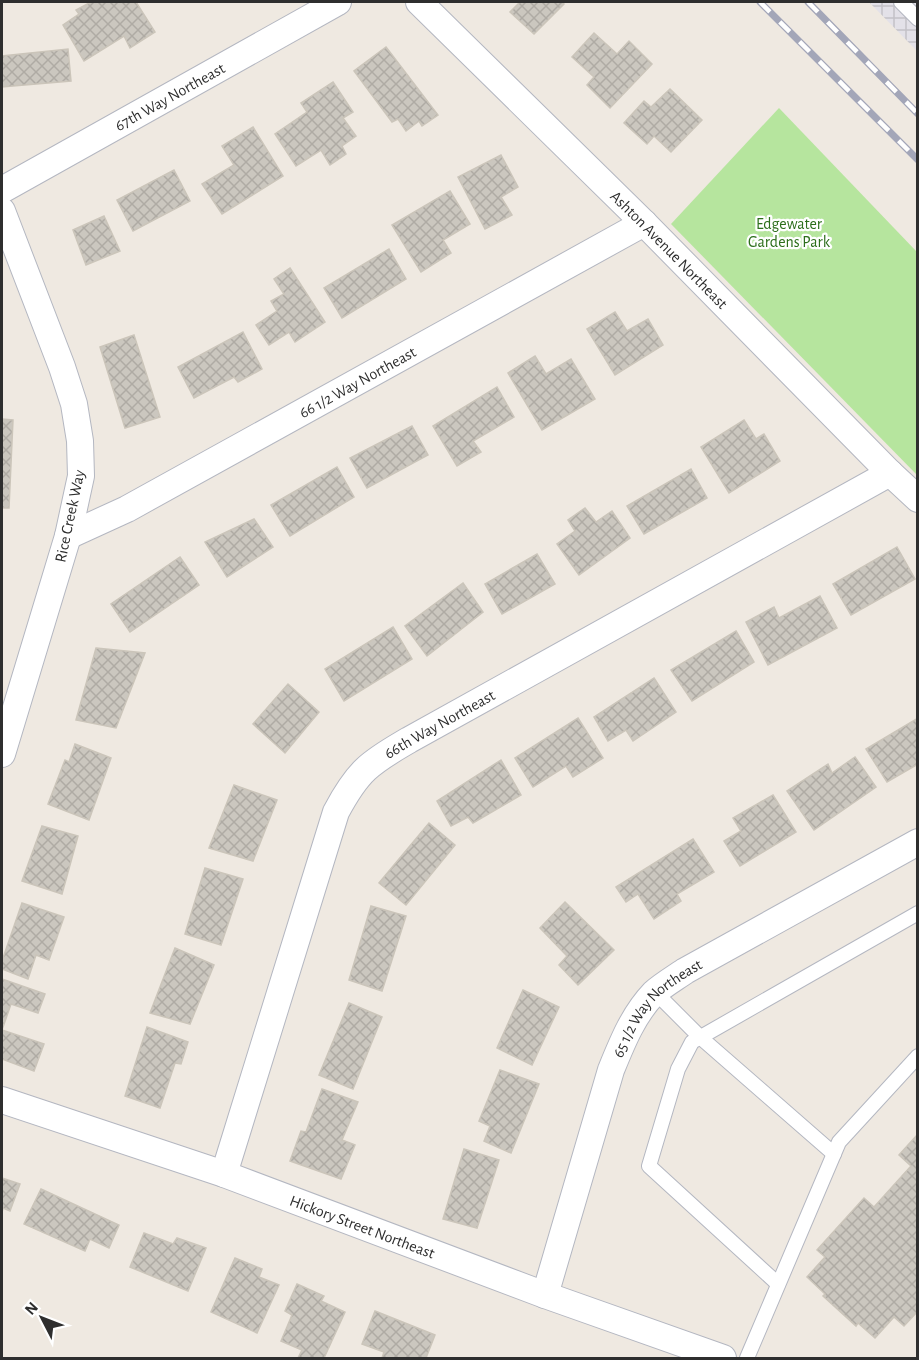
<svg xmlns="http://www.w3.org/2000/svg" width="919" height="1360" font-family="'Alegreya Sans',sans-serif">
<style>
.industrial{fill:url(#industrial-grid)}
.grass{fill:#b6e59e}
.building{fill:url(#building-cross-hatch);stroke:#cbc5ba;stroke-width:1.5}
.lines{fill:none;stroke-linecap:round;stroke-linejoin:round}
.lane-casing{stroke:#b4b7c1;stroke-width:16}
.street-casing{stroke:#b4b7c1;stroke-width:28}
.lane{stroke:#fff;stroke-width:14}
.street{stroke:#fff;stroke-width:26}
.rail-casing{stroke:#a3a6b8;stroke-width:7}
.rail{stroke:#fff;stroke-width:4.5;stroke-dasharray:14;stroke-linecap:butt}
.labels{text-anchor:middle;stroke-width:4.5;stroke-linejoin:round;paint-order:stroke}
.street-label{font-size:16px;fill:#2e2e2e;stroke:#fff}
.park-label{font-size:16px;fill:#2c6e1b;stroke:#fff}
</style>
<defs>
<pattern id="industrial-grid" width="8" height="8" patternUnits="userSpaceOnUse" patternTransform="scale(1.5)"><rect width="8" height="8" fill="#e3e1e8"/><path d="M0 4h8M4 0v8" fill="none" stroke="#c3c1c7"/></pattern>
<pattern id="building-cross-hatch" width="8" height="8" patternUnits="userSpaceOnUse" patternTransform="scale(1.5)"><rect width="8" height="8" fill="#cbc7bf"/><path d="M0 0l8 8M0 8l8-8" fill="none" stroke="#afaba4"/></pattern>
</defs>
<rect width="100%" height="100%" fill="#efe9e1"/>
<path class="industrial" d="M869 2H917V52V51Z"/>
<path class="grass" d="M779 108 917 252V475L671 224Z"/>
<g class="building">
<path d="M91 2H136L155 32 130 48 124 36 84 61 63 25 79 14 76 10Z"/>
<path d="M517 2H562L564 4 534 34 510 12 519 3Z"/>
<path d="M594 33 617 54 629 41 652 64 610 108 587 85 594 77 572 57Z"/>
<path d="M386 47 438 115 422 126 419 121 406 131 398 119 392 122 354 71Z"/>
<path d="M68 49 71 81 2 87V56Z"/>
<path d="M333 82 353 112 343 118 356 136 342 146 346 154 330 165 321 150 296 166 275 134 307 112 301 103Z"/>
<path d="M670 89 702 120 671 152 654 136 647 144 624 123 644 101 651 107Z"/>
<path d="M253 127 283 176 222 214 202 184 234 165 222 146Z"/>
<path d="M501 155 518 187 501 197 512 215 485 229 458 177Z"/>
<path d="M174 170 190 201 133 231 117 200Z"/>
<path d="M450 191 470 224 443 240 451 253 421 272 392 225Z"/>
<path d="M104 216 120 251 86 265 73 230Z"/>
<path d="M389 249 406 279 342 318 324 288Z"/>
<path d="M290 268 325 322 295 342 289 332 269 345 256 325 277 311 271 301 284 294 274 279Z"/>
<path d="M615 312 627 331 648 319 663 345 615 375 587 329Z"/>
<path d="M243 332 262 369 238 382 234 377 194 398 178 367Z"/>
<path d="M134 335 160 417 125 428 100 347Z"/>
<path d="M535 356 546 374 571 359 595 399 542 430 508 373Z"/>
<path d="M497 387 514 417 473 441 481 452 457 466 433 426Z"/>
<path d="M2 419 13 420 9 508H2Z"/>
<path d="M744 420 756 439 764 434 780 461 729 493 701 447Z"/>
<path d="M412 426 428 455 367 488 350 458Z"/>
<path d="M337 467 354 497 290 536 271 505Z"/>
<path d="M691 469 707 498 644 534 627 506Z"/>
<path d="M585 508 596 522 612 511 630 538 579 575 557 544 575 531 568 520Z"/>
<path d="M254 519 273 547 227 577 205 542Z"/>
<path d="M897 547 915 579 851 615 833 584Z"/>
<path d="M537 554 555 584 502 614 485 584Z"/>
<path d="M180 557 199 585 130 632 111 604Z"/>
<path d="M463 583 483 612 427 656 405 626Z"/>
<path d="M820 596 837 628 768 665 746 622 774 607 779 618Z"/>
<path d="M393 627 412 659 344 701 325 669Z"/>
<path d="M736 631 754 662 692 701 671 670Z"/>
<path d="M96 648 145 653 116 728 76 720Z"/>
<path d="M654 678 676 712 633 741 626 730 608 741 594 717Z"/>
<path d="M288 684 319 712 285 753 253 724Z"/>
<path d="M578 718 603 758 573 777 566 766 533 787 515 758Z"/>
<path d="M918 718V764L887 782 866 749Z"/>
<path d="M75 744 111 758 89 820 48 804 65 760 69 762Z"/>
<path d="M855 757 876 787 814 830 787 791 828 764 832 773Z"/>
<path d="M501 760 521 795 473 823 468 817 451 826 437 801Z"/>
<path d="M234 785 277 800 253 861 209 848Z"/>
<path d="M773 795 796 832 740 866 724 841 741 831 733 818Z"/>
<path d="M429 823 455 845 406 905 379 883Z"/>
<path d="M42 826 78 836 62 894 22 881Z"/>
<path d="M693 839 714 872 677 894 681 901 654 919 638 894 626 902 616 887Z"/>
<path d="M205 868 243 879 221 945 185 934Z"/>
<path d="M565 902 614 950 578 985 559 965 567 956 540 928Z"/>
<path d="M22 903 64 917 49 960 36 955 28 979 2 969V961Z"/>
<path d="M371 906 406 916 382 991 349 980Z"/>
<path d="M175 948 214 965 190 1024 150 1013Z"/>
<path d="M2 979 45 994 38 1013 11 1004 2 1030 44 1044 34 1071 2 1059Z"/>
<path d="M523 990 559 1007 532 1065 497 1048Z"/>
<path d="M349 1003 382 1017 353 1089 319 1075Z"/>
<path d="M147 1027 188 1042 181 1064 175 1063 160 1108 125 1096Z"/>
<path d="M500 1070 539 1084 511 1153 484 1141 490 1126 479 1121Z"/>
<path d="M322 1089 358 1102 342 1140 355 1145 341 1179 290 1161 301 1131 306 1132Z"/>
<path d="M918 1134V1311L904 1326 894 1317 875 1338 858 1323 856 1326 823 1296 825 1294 807 1277 825 1257 817 1250 864 1198 874 1207 911 1166 899 1155Z"/>
<path d="M464 1149 499 1160 477 1228 443 1219Z"/>
<path d="M2 1178 20 1184 10 1211 3 1208 2 1212Z"/>
<path d="M41 1189 119 1225 109 1248 90 1239 85 1251 24 1224Z"/>
<path d="M144 1233 173 1244 177 1238 206 1248 188 1291 130 1267Z"/>
<path d="M235 1258 262 1269 259 1277 279 1285 257 1333 211 1312Z"/>
<path d="M297 1284 324 1296 321 1301 345 1312 324 1358H298L302 1350 281 1341 292 1315 285 1311Z"/>
<path d="M375 1311 435 1335 426 1358H382L384 1352 362 1344Z"/>
</g>
<g class="lines">
<g class="lane-casing">
<g id="lane">
<path d="M901 2 918 19"/>
<path d="M655 992 700 1037 834 1154"/>
<path d="M778 1284 649 1166 678 1069 692 1042 918 913"/>
<path d="M747 1358 839 1142 918 1056"/>
</g>
</g>
<g class="street-casing">
<g id="street">
<path id="s1" d="M419 2 644 223 890 473 918 499"/>
<path id="s2" d="M2 190 338 2"/>
<path d="M2 211 62 367 74 404 80 441 81 476 68 536 2 754"/>
<path id="s3" d="M68 536 127 509 644 223"/>
<path id="s4" d="M2 1100 224 1174 545 1295 723 1358"/>
<path id="s5" d="M224 1174 336 812C344 797 353 781 366 769 379 757 394 749 409 740L890 473"/>
<path id="s6" d="M545 1295 611 1070C622 1043 633 1015 654 993 663 985 675 978 685 971L918 842"/>
</g>
</g>
<use href="#lane" class="lane"/>
<use href="#street" class="street"/>
<g class="rail-casing">
<g id="rail">
<path d="M760 2 918 160"/>
<path d="M808 2 918 114"/>
</g>
</g>
<use href="#rail" class="rail"/>
</g>
<g class="labels">
<g class="street-label">
<text dy="6" stroke="none"><textPath href="#s2" startOffset="192">67th Way Northeast</textPath></text>
<text dy="6" stroke="none"><textPath href="#s1" startOffset="352">Ashton Avenue Northeast</textPath></text>
<text dy="6" stroke="none"><textPath href="#s3" startOffset="328">66 1/2 Way Northeast</textPath></text>
<text transform="translate(69 516) rotate(-78)" y="6">Rice Creek Way</text>
<text dy="6" stroke="none"><textPath href="#s5" startOffset="518">66th Way Northeast</textPath></text>
<text dy="6" stroke="none"><textPath href="#s6" startOffset="314">65 1/2 Way Northeast</textPath></text>
<text dy="6" stroke="none"><textPath href="#s4" startOffset="382">Hickory Street Northeast</textPath></text>
</g>
<g class="park-label">
<text x="789" y="229">Edgewater<tspan x="789" dy="18">Gardens Park</tspan></text>
</g>
</g>
<rect width="919" height="1360" fill="none" stroke="#2e2e2e" stroke-width="6"/>
<g transform="translate(42 1318) rotate(312)" stroke="#ffffff" stroke-width="4.5" paint-order="stroke">
<path d="M0-4.5L10 22L0 15L-10 22Z" fill="#2e2e2e"/>
<text y="-9" font-size="16" font-weight="bold" text-anchor="middle" fill="#2e2e2e">N</text>
</g>
</svg>
